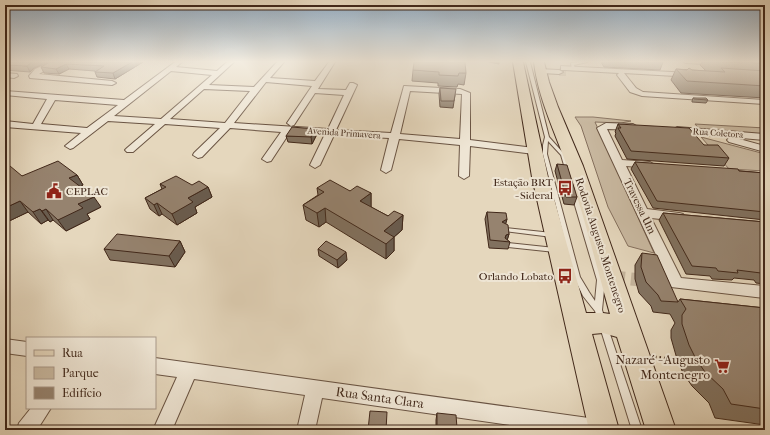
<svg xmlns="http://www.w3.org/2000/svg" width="770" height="435" font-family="'IM FELL French Canon',serif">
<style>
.green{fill:#c9b9a1;stroke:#85705e}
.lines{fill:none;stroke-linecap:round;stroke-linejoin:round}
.minor-tunnel-far1{stroke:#c4b49c;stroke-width:8;stroke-dasharray:8 4;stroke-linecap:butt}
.minor-tunnel{stroke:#c4b49c;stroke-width:13;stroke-dasharray:13 6;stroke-linecap:butt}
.service-casing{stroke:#6a5443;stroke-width:2}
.minor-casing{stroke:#6a5443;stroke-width:2}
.primary-casing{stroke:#41281a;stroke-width:2}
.path{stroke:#41281a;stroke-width:3;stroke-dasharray:1.5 3;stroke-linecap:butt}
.service{fill:#eee5d4;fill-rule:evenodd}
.minor{fill:#eee5d4;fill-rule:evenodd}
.primary{fill:#e5d7bd;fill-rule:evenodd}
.wall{fill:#81715f;stroke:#41281a}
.shaded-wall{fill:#695c4e;stroke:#41281a}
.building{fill:#96836f;stroke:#41281a}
.labels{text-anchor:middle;stroke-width:4;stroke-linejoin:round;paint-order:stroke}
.far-street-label{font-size:9px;fill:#41281a;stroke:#eee5d4}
.poi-label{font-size:11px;fill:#41281a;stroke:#eee5d4;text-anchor:end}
.street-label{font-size:11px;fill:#41281a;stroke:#eee5d4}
.near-poi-label{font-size:13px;fill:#41281a;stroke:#eee5d4;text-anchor:end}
.near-street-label{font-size:13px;fill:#41281a;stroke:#eee5d4}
</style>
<rect width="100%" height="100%" fill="#e5d7bd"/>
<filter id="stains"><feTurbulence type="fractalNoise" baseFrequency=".005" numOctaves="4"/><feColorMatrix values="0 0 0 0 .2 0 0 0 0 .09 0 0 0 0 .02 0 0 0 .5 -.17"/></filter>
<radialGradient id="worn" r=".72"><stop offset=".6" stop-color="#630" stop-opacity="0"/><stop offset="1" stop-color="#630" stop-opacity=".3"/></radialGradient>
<g class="green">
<path d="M575 117H593L631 121 621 123 595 122 654 253 628 246 608 207 581 126Z"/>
<path d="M695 124 765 128V134L700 130Z"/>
<path d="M701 137 765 154V171L729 169Z"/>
</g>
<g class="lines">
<path class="minor-tunnel-far1" d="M559 72H566"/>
<path class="minor-tunnel" d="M612 277 651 281"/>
<g class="service-casing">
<g id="service">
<path d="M526 62H530L549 137 565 155 571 171 570 172H566L561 155 548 141 547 154 580 277 589 292 595 301 597 280 571 192 574 190 577 192 605 280 602 310 642 430H632L595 311 583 296 574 277 543 154V145L545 137Z"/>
<path d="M580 62H587L574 65 575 69 572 70 571 63Z"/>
<path d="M684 62H704L710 63 708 64 686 63Z"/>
<path d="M505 228 552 233 555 235 552 237 503 231 502 230 503 229Z"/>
<path d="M505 243H507L555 248H557L558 250 557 252H555L507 247H505L504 245Z"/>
</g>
</g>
<g class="minor-casing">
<g id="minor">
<path d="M51 62H59L39 74 112 81 116 83 112 85 30 78 29 76 35 69Z"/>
<path d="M175 62H182L176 67 217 71 227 62H234L209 85 254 87 277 62H284L270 78 315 81 329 62H335L318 89 346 90 350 83H353L357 85 336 130 391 133 404 86 460 89 470 93V140L534 148 539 151 534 154 470 146 469 176 464 179 459 176 460 145 399 139 391 170 386 173 381 170 389 138 334 135 320 165 315 168 310 165 325 134 290 132 271 161 267 162 262 159 281 132 230 128 202 157 198 158 193 155 194 153 220 128 165 124 133 152H127L125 150 127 148 155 124 108 121 73 148 70 149 65 146 81 133 5 127V121L33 124 47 99 5 95V91L124 100ZM171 71 212 75 161 119 114 116ZM266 82 312 86 287 123 291 126 294 125 315 93 344 95 328 129 234 123ZM204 89 250 91 225 123 170 119ZM410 91 462 94 460 139 400 134ZM55 100 118 105 87 128 41 124Z"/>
<path d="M561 66 690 73 694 75 693 77 624 73 636 88 643 92 765 100V104L642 96 630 92 617 75 619 73 564 70H561Z"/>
<path d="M539 69 559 70 563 72 559 74 542 73H539Z"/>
<path d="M5 73 17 74 18 76 14 78 5 77Z"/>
<path d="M606 123 633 124 638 127 633 130 607 129 622 160 650 162 655 165 650 168 626 166 647 209 679 213 683 214 685 217 683 220 679 221 651 218 681 278 765 286V298L671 287 597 128Z"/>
<path d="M677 127 765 134V140L674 132 672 130Z"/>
<path d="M732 137 765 146V152L729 142 727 140 729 138Z"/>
<path d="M5 339 27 342V356L5 353Z"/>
<path d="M155 358 603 420 610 422 612 429 544 430 322 398 315 430H297L305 395 194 379 172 430H153L177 377 155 374Z"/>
<path d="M31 408H51L37 430H17L19 423Z"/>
</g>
</g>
<g class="primary-casing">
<path id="primary" d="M513 62H523L548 177 586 313H603L610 314C596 265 584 214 567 166 555 132 538 98 534 62H544L549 82 558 107 583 166 676 430H646L617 337 603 333 592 334 619 430H589L532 177Z"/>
</g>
<path class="path" d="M655 357 679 360"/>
<use href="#service" class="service"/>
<use href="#minor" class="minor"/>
<use href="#primary" class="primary"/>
</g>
<g class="wall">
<path d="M5 62 34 68 30 72 5 70Z"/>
<path d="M50 62H143L115 79 97 77 95 72V71L69 69 59 74 44 73 41 67Z"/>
<path d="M489 62H499V64Z"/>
<path d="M601 62H663L660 70 604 67Z"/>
<path d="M702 62H765V98L681 93 671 80 676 69 706 71 700 65Z"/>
<path d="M413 70 466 73 464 85 458 84 457 87 438 86V83L412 81Z"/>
<path d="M440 88 455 95 453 108 440 107 439 94Z"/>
<path d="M693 98 708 100 706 103 692 102V101Z"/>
<path d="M618 124 704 145 729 158 724 166 627 159 615 136 616 133 615 132Z"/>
<path d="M286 136H316L312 144 288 142Z"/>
<path d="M635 162 765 173V220L653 208 631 169Z"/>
<path d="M557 164 577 197 574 205 564 204 555 171Z"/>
<path d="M77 175 83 185 81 186 101 207 87 214 90 219 66 231 53 220 50 222 48 220 41 224 28 212 5 223 22 176Z"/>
<path d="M160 184 208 187 212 197 195 207 197 213 177 225 162 214 159 216 150 209 145 198 162 189Z"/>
<path d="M317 188 371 193V207L388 216 403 215 402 230 394 237V251L386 259 326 222 319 227 306 220 303 205 318 195Z"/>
<path d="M487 212 507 219 505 224 509 234 507 240 510 242 508 249 489 248 485 219Z"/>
<path d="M663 213 765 222V284L756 283 754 280 734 278 732 280 712 279 710 276 686 274 659 220Z"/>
<path d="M180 241 185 252 175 267 110 260 104 249Z"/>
<path d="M318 249 347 260 338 268 319 256Z"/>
<path d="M642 253 678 302 680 299 765 308V425L715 418 709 403 692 386 683 373 677 359 671 338V330L675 323 670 314 653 312 651 306 639 293 635 279V265Z"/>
<path d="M437 413 457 428 481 430H436V420Z"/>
</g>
<g class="shaded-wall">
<path d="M32 62H48L34 68 30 72 27 66Z"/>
<path d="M132 62H143L115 79 113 73Z"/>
<path d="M66 64 69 69 59 74 56 69Z"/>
<path d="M315 129 316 136 312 144 311 137Z"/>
<path d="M77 175 83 185 76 189 69 178Z"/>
<path d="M208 187 212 197 195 207 197 213 177 225 172 214 188 198Z"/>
<path d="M371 193V208L360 201Z"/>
<path d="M94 197 101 207 87 214 90 219 66 231 58 220 78 204Z"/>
<path d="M20 201 28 212 5 223V208Z"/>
<path d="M157 203 162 214 159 216 154 205Z"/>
<path d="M325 208 326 222 319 227 317 213Z"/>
<path d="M40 209 48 220 41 224 33 212Z"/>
<path d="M46 209 53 220 50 222 42 211Z"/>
<path d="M403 215 402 230 394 237V251L386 259V244L384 231Z"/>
<path d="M507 219 505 227 502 222Z"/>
<path d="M509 234 507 241H504L506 235Z"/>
<path d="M180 241 185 252 175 267 169 256Z"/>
<path d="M346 252 347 260 338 268 337 260Z"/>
</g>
<g class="building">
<path d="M5 62H32L27 66 5 65Z"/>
<path d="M50 62H132L113 73 95 72 104 66 66 64 56 69 41 67Z"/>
<path d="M414 62H465L466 73H459L458 76 439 75V72L413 70Z"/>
<path d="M722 62H740L742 63Z"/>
<path d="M751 62H765V64L754 63Z"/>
<path d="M689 68 692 70 725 72 721 68 765 71V86L687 81 676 69 687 70Z"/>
<path d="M440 88 456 89 454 101H441Z"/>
<path d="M693 98H706L708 100 694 99Z"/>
<path d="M618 124 689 128 704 145H718L729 158 631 151 618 128H621Z"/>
<path d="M292 127 315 129 311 137 286 136Z"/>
<path d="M58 161 77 175 69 178 94 197 78 204 83 208 58 220 46 209 42 211 40 209 33 212 20 201 5 208V168L10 166 22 176Z"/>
<path d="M635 162 738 169 739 171 765 173V212L657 201Z"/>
<path d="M557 164 567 165 577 197H566Z"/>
<path d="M176 176 192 185 199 181 208 187 188 198 193 202 172 214 157 203 154 205 145 198 166 187 160 184Z"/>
<path d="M330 180 350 191 357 186 371 193 360 201 388 216 394 211 403 215 384 231 394 237 386 244 325 208 317 213 303 205 324 192 317 188Z"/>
<path d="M487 212 506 213 507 219 502 222 508 225 509 234 506 235 505 238 510 242 490 240Z"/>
<path d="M663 213 765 222V276L763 275 761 273 737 270 738 273 718 271 716 268 692 266Z"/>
<path d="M117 234 180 241 169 256 104 249Z"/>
<path d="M326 241 346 252 337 260 318 249Z"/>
<path d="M642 253 657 255 678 302 661 301 658 295 646 282 641 267Z"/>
<path d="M680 299 765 308V409L731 404 723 389 705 372 696 359 689 345 682 324V315L686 309Z"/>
<path d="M370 411 387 412 386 430H368Z"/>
<path d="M437 413 456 415 457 428 481 430H437Z"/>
</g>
<linearGradient id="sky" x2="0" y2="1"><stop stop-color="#90aac1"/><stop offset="0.5" stop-color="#f3ede1"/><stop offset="1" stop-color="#f3ede1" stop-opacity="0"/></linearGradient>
<rect width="770" height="123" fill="url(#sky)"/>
<defs>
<g id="bus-bare" transform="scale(1.2)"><path d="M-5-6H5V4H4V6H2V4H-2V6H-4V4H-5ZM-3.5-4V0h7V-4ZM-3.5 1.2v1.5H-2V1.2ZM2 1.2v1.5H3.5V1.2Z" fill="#8f2418" stroke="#eee5d4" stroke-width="2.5" paint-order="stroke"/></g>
<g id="civic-bare" transform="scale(1.2)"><path d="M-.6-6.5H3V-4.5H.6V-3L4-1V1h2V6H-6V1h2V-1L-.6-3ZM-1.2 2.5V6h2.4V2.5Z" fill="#8f2418" stroke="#eee5d4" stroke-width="2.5" paint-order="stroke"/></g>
<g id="supermarket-bare" transform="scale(1.2)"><path d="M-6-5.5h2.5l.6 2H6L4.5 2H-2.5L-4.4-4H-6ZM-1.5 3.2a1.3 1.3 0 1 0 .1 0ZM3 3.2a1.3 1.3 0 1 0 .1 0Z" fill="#8f2418" stroke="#eee5d4" stroke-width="2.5" paint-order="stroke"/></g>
</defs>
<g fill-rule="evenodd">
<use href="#bus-bare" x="565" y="188"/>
<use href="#civic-bare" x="54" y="191"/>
<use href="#bus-bare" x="565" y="276"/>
<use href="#supermarket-bare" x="722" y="366"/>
</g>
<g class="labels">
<g class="far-street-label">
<text transform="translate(344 133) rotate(4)" y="3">Avenida Primavera</text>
<text transform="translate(718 133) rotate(4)" y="3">Rua Coletora</text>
</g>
<g class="poi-label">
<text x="553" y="186">Estação BRT<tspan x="553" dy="13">- Sideral</tspan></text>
<text x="66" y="195" text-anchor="start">CEPLAC</text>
<text x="553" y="280">Orlando Lobato</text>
</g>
<g class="street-label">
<text transform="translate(640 206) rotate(64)" y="4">Travessa Um</text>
<text transform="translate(601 245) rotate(72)" y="4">Rodovia Augusto Montenegro</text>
</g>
<g class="near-poi-label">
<text x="710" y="364">Nazaré - Augusto<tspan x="710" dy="15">Montenegro</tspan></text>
</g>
<g class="near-street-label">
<text transform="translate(380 397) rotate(8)" y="5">Rua Santa Clara</text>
</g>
</g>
<rect width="770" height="435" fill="none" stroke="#e5d7bd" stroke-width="20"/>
<rect x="6" y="6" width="758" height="423" fill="none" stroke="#41281a" stroke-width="2"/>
<rect x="10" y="10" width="750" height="415" fill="none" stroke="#41281a"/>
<rect x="26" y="337" width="130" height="72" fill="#eee5d4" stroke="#a9998a"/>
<rect x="34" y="350" width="20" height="6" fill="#e5d7bd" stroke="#a9998a"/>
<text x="62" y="357" font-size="12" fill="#41281a">Rua</text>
<rect x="34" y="367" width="20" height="12" fill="#c9b9a1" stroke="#a9998a"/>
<text x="62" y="377" font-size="12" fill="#41281a">Parque</text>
<rect x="34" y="387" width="20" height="12" fill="#96836f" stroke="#a9998a"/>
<text x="62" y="397" font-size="12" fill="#41281a">Edifício</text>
<rect width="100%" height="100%" filter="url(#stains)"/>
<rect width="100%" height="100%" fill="url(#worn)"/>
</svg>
